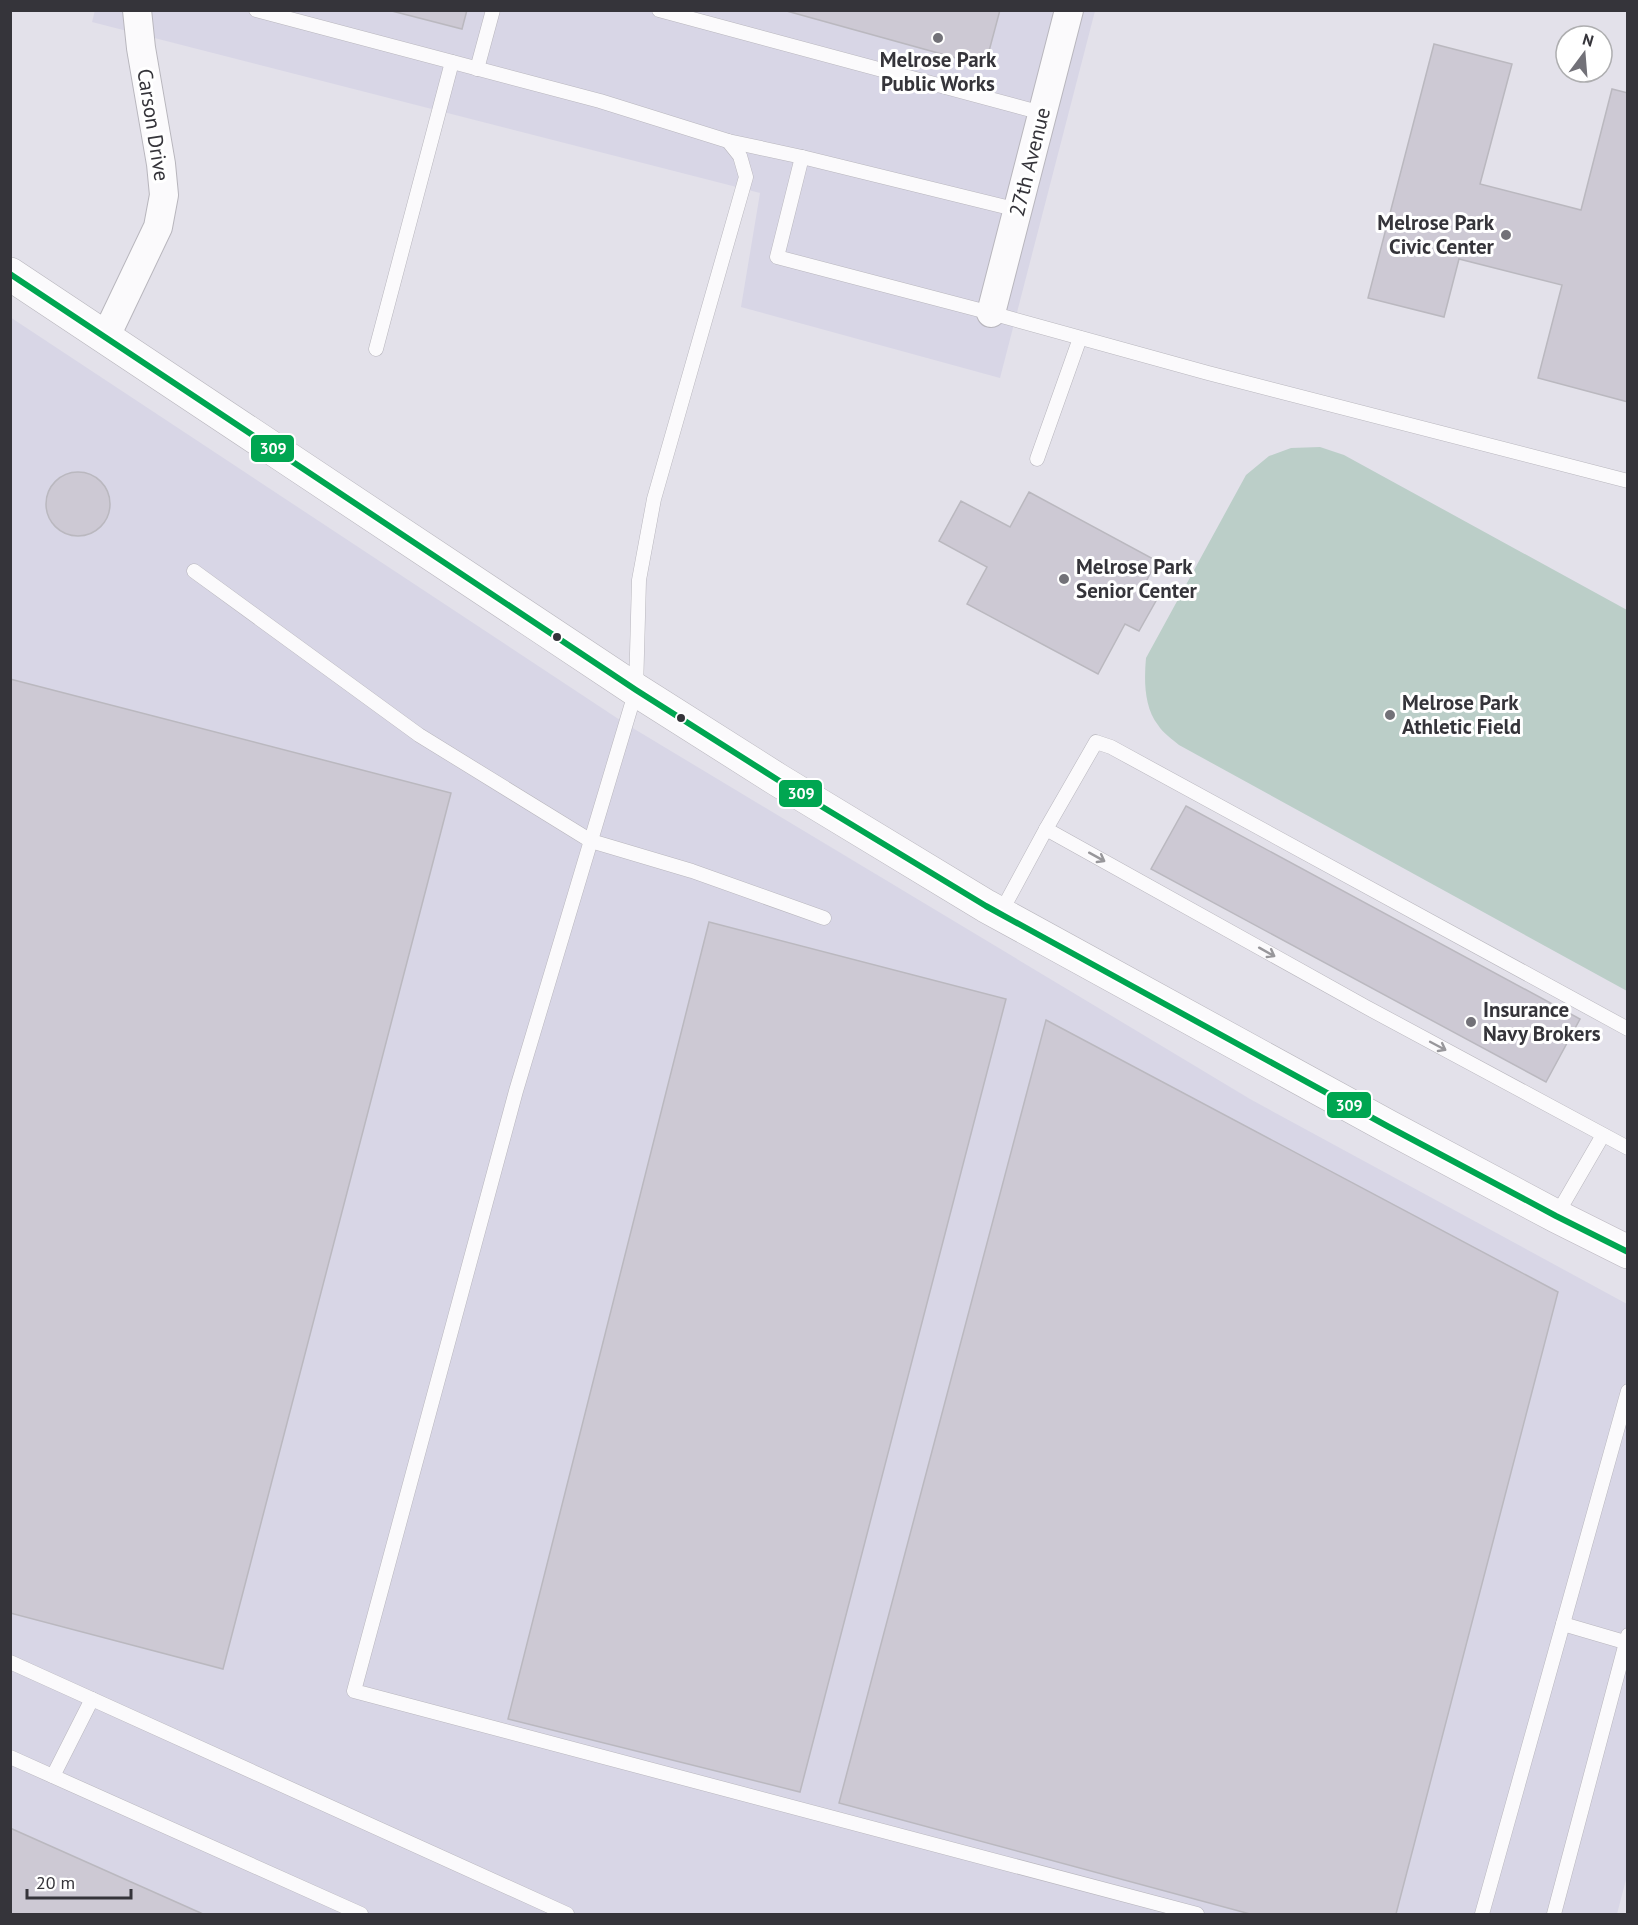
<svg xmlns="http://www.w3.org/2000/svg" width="1638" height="1925" font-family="'PT Sans',sans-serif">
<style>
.built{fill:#d8d6e6}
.green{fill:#bbcec8}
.building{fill:#cdc9d4;stroke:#bab8bf;stroke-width:1.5}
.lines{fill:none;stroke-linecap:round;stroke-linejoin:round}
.service-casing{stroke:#b8b6bd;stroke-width:15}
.minor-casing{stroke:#b8b6bd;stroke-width:30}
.secondary-casing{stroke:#b8b6bd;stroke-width:34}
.service{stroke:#fbfafc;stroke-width:14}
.minor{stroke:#fbfafc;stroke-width:28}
.secondary{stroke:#fbfafc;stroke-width:33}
.bus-1-casing{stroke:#fff;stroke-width:10}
.bus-1{stroke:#00a651;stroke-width:6}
.oneway{stroke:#98979b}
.poi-dot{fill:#727178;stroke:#fff;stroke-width:2}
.bus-dot{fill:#35343a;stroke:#fff;stroke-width:2}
.labels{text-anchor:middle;stroke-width:6;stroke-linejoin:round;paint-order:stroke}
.poi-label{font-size:21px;font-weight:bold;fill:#35343a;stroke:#fff;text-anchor:start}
.street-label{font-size:21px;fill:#35343a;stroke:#fff}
.line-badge{stroke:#fff;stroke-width:2}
.badge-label{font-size:16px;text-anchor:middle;font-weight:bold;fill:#fff}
</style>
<rect width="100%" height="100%" fill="#e3e1ea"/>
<g class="built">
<path d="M95 10 1095 11 1000 378 741 307 760 193 92 22Z"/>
<path d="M10 317 626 724 1250 1099 1627 1304 1628 1872 1617 1914H11Z"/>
</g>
<path class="green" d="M1320 447 1344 455 1627 610V991L1179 745C1172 739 1163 733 1158 725 1144 707 1144 680 1146 658L1246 475 1269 456 1291 448Z"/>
<g class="building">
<path d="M388 10H467L462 29Z"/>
<path d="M783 10H1000L985 66Z"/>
<path d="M1434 44 1512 64 1480 184 1581 210 1612 89 1628 93V402L1538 378 1562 285 1459 259 1444 317 1368 298Z"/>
<circle cx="78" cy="504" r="32"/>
<path d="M1029 492 1157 561 1141 591 1157 599 1139 631 1125 624 1098 674 967 604 987 567 939 541 961 501 1010 527Z"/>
<path d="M10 679 451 793 223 1669 10 1613Z"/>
<path d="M1186 806 1580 1019 1546 1082 1151 869Z"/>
<path d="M709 922 1006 999 800 1792 508 1719Z"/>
<path d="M1046 1020 1558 1292 1396 1914H1250L839 1803Z"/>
<path d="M10 1828 203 1914H10Z"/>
</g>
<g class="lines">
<g class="service-casing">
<g id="service">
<path d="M256 10 600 101 728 141 740 156 746 177 654 499 639 580 636 690 516 1091 354 1691 1197 1914"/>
<path d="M659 10 1042 113"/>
<path d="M477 69 493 10"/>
<path d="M728 141 802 157 777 257 991 313 1208 373 1628 481"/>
<path d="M802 157 1018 210"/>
<path d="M376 349 452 62"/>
<path d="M1037 459 1080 338"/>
<path d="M194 571 419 735 591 841 692 871 824 918"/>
<path d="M1046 829 1366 1007 1628 1148"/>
<path d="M1000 914 1046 829 1096 742 1111 747 1628 1029"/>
<path d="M1556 1216 1603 1135"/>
<path d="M1563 1624 1628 1643"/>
<path d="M10 1662 567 1914"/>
<path d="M10 1757 361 1914"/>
<path d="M53 1776 92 1699"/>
<path d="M1482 1914 1628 1391"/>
<path d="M1554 1914 1628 1635"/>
</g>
</g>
<g class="minor-casing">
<g id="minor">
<path d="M991 313 1069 10"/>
<path d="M106 336 158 227 164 195 161 164 141 48 137 10"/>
</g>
</g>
<g class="secondary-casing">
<path id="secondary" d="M10 274 636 690 778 780 986 906 1389 1127 1556 1216 1628 1252"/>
</g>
<use href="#service" class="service"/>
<use href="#minor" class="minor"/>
<use href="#secondary" class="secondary"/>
<g class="bus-1-casing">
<path id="bus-1" d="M10 274 636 690 778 780 986 906 1389 1127 1556 1216 1628 1252"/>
</g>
<use href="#bus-1" class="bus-1"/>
</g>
<defs><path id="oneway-shaft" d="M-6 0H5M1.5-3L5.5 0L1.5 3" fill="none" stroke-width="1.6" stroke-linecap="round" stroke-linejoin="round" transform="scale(1.5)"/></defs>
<g class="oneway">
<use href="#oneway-shaft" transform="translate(1097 857) rotate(29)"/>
<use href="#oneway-shaft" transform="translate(1267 952) rotate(29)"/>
<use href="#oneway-shaft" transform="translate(1438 1046) rotate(28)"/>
</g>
<g class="poi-dot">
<circle cx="938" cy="38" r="6"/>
<circle cx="1506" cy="235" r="6"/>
<circle cx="1064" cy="579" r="6"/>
<circle cx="1390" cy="715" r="6"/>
<circle cx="1471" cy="1022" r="6"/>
</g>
<g class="bus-dot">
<circle cx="557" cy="637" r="5"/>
<circle cx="681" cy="718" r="5"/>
</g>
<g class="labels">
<g class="poi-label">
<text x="938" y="67" text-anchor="middle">Melrose Park<tspan x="938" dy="24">Public Works</tspan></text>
<text x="1494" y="230" text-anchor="end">Melrose Park<tspan x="1494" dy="24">Civic Center</tspan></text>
<text x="1076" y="574">Melrose Park<tspan x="1076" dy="24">Senior Center</tspan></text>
<text x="1402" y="710">Melrose Park<tspan x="1402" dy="24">Athletic Field</tspan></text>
<text x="1483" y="1017">Insurance<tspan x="1483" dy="24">Navy Brokers</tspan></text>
</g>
<g class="street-label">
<text transform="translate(153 125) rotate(81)" y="7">Carson Drive</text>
<text transform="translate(1030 162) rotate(-76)" y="7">27th Avenue</text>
</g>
</g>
<g class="line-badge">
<rect x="250" y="434" width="45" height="29" rx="6" fill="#00a651"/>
<rect x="778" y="779" width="45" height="29" rx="6" fill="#00a651"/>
<rect x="1326" y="1091" width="46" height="28" rx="6" fill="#00a651"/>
</g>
<g class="badge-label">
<text x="273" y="454">309</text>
<text x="801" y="799">309</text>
<text x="1349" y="1111">309</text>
</g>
<rect width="1638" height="1925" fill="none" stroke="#35343a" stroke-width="24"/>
<g transform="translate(1584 54) rotate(16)"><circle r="28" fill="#ffffff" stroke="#aeaeb0" stroke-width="1.5"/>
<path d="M0-4.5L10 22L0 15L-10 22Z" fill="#727178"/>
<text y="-9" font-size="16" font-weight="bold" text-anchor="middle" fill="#35343a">N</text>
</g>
<path d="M27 1889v9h104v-9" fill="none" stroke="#35343a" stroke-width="3"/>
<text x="36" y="1889" font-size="18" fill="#35343a" stroke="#ffffff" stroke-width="4.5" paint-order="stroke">20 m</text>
</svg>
